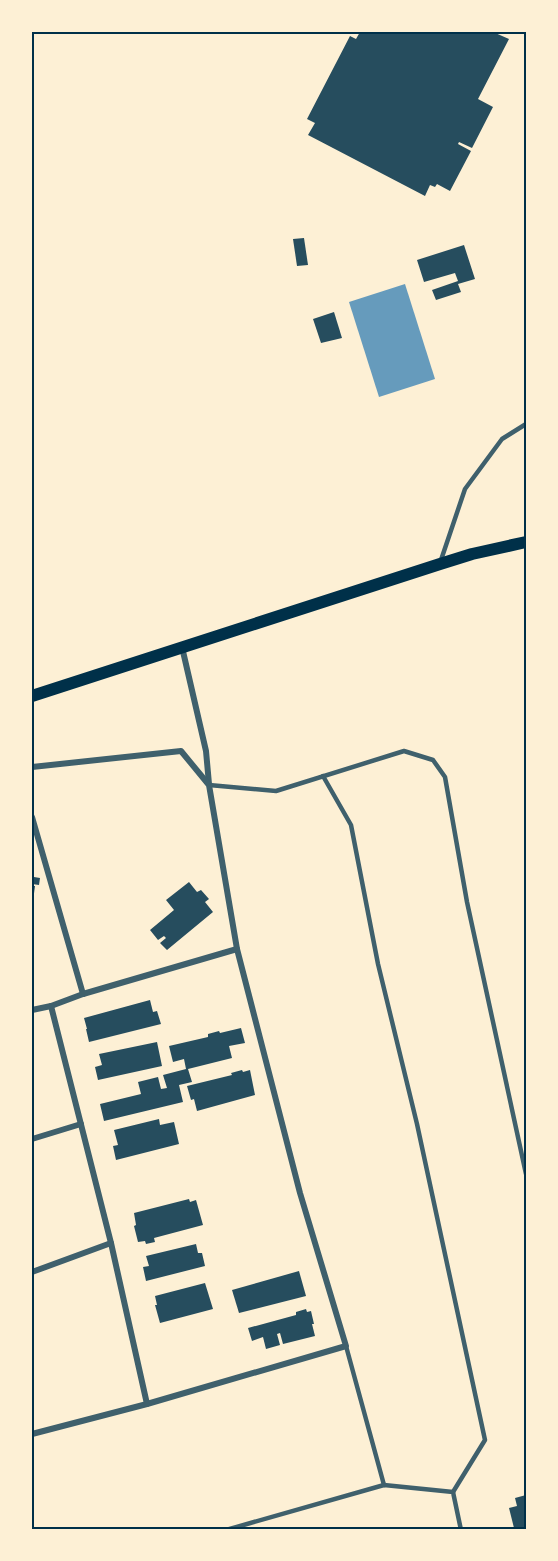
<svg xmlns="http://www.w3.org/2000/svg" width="558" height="1561" font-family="'DejaVu Sans',sans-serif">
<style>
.water{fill:#669bbc}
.building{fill:#264d5e}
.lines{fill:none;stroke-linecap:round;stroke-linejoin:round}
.service{stroke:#3f606c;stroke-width:4.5}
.minor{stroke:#3f606c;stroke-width:6}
.secondary{stroke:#003049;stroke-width:12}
.neatline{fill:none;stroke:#003049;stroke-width:2}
</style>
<rect width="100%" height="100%" fill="#fdf0d5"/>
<path class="water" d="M405 284 435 379 379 397 349 302Z"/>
<g class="building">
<path d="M360 32H493L509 39 478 99 493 107 472 148 459 142 458 144 471 151 450 191 437 184 435 187 430 185 425 196 308 135 315 123 307 119 350 36 356 39Z"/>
<path d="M304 238 308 265 297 266 293 239Z"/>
<path d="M464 245 475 279 458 284 461 292 436 300 432 290 458 281 455 273 424 282 417 260Z"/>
<path d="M334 312 342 338 321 343 313 319Z"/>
<path d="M32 873 34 874V877L40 878 39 885 32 884Z"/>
<path d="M189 882 197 892 201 890 209 899 205 902 213 912 167 950 160 943 166 938 164 936 158 940 150 930 174 910 166 900Z"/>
<path d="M32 886H35L33 901H32Z"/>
<path d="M150 1000 153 1012 157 1011 161 1024 89 1042 86 1029H87L84 1018Z"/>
<path d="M241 1028 245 1043 229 1046 232 1058 188 1069 192 1082 179 1085 183 1102 104 1121 100 1104 141 1094 138 1082 158 1077 161 1089 167 1088 163 1075 186 1069 184 1059 173 1062 169 1046 208 1037V1034L219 1031 220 1033Z"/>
<path d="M157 1042 162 1066 98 1080 95 1067 102 1065 99 1054Z"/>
<path d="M242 1070 243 1072 250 1070 255 1095 197 1111 194 1099 191 1100 187 1086 232 1075 231 1073Z"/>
<path d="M159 1119 160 1125 174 1122 179 1144 116 1160 113 1146 118 1145 114 1130Z"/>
<path d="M189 1199 190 1202 196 1200 203 1225 154 1238 155 1242 146 1244 145 1241 138 1242 134 1226 136 1225 134 1213Z"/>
<path d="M196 1244 198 1253H202L205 1266 146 1281 143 1267 149 1266 146 1256Z"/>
<path d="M299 1271 306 1296 239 1313 232 1290Z"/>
<path d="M205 1283 213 1309 160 1323 155 1305H157L155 1296Z"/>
<path d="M306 1309 307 1312 311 1311 314 1324H312L315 1336 283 1344 280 1333 277 1334 280 1345 266 1349 263 1337 252 1341 248 1328 296 1315V1312Z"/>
<path d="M526 1495V1530H522V1527L514 1528 509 1508 517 1506 515 1498Z"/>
</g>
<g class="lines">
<g class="service">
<path d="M440 563 465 489 502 439 526 424"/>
<path d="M323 776 351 825 378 964 417 1124 485 1440 453 1492"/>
<path d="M209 785 276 791 404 751 433 760 445 777 467 902 526 1174"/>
<path d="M346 1346 384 1485"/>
<path d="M226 1530 384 1485 453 1492 461 1530"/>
</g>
<g class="minor">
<path d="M182 647 206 751 209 784"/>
<path d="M32 767 181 751 209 785 237 949 300 1193 346 1346 147 1404 32 1434"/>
<path d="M32 817 83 994"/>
<path d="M51 1006 111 1243 147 1404"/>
<path d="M32 1010 51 1006 83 994 237 949"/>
<path d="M32 1139 81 1124"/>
<path d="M32 1272 111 1243"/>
</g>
<path class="secondary" d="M32 696 440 564 472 554 526 542"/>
</g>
<rect width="558" height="1561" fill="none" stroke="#fdf0d5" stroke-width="66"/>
<rect x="33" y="33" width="492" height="1495" class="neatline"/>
</svg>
